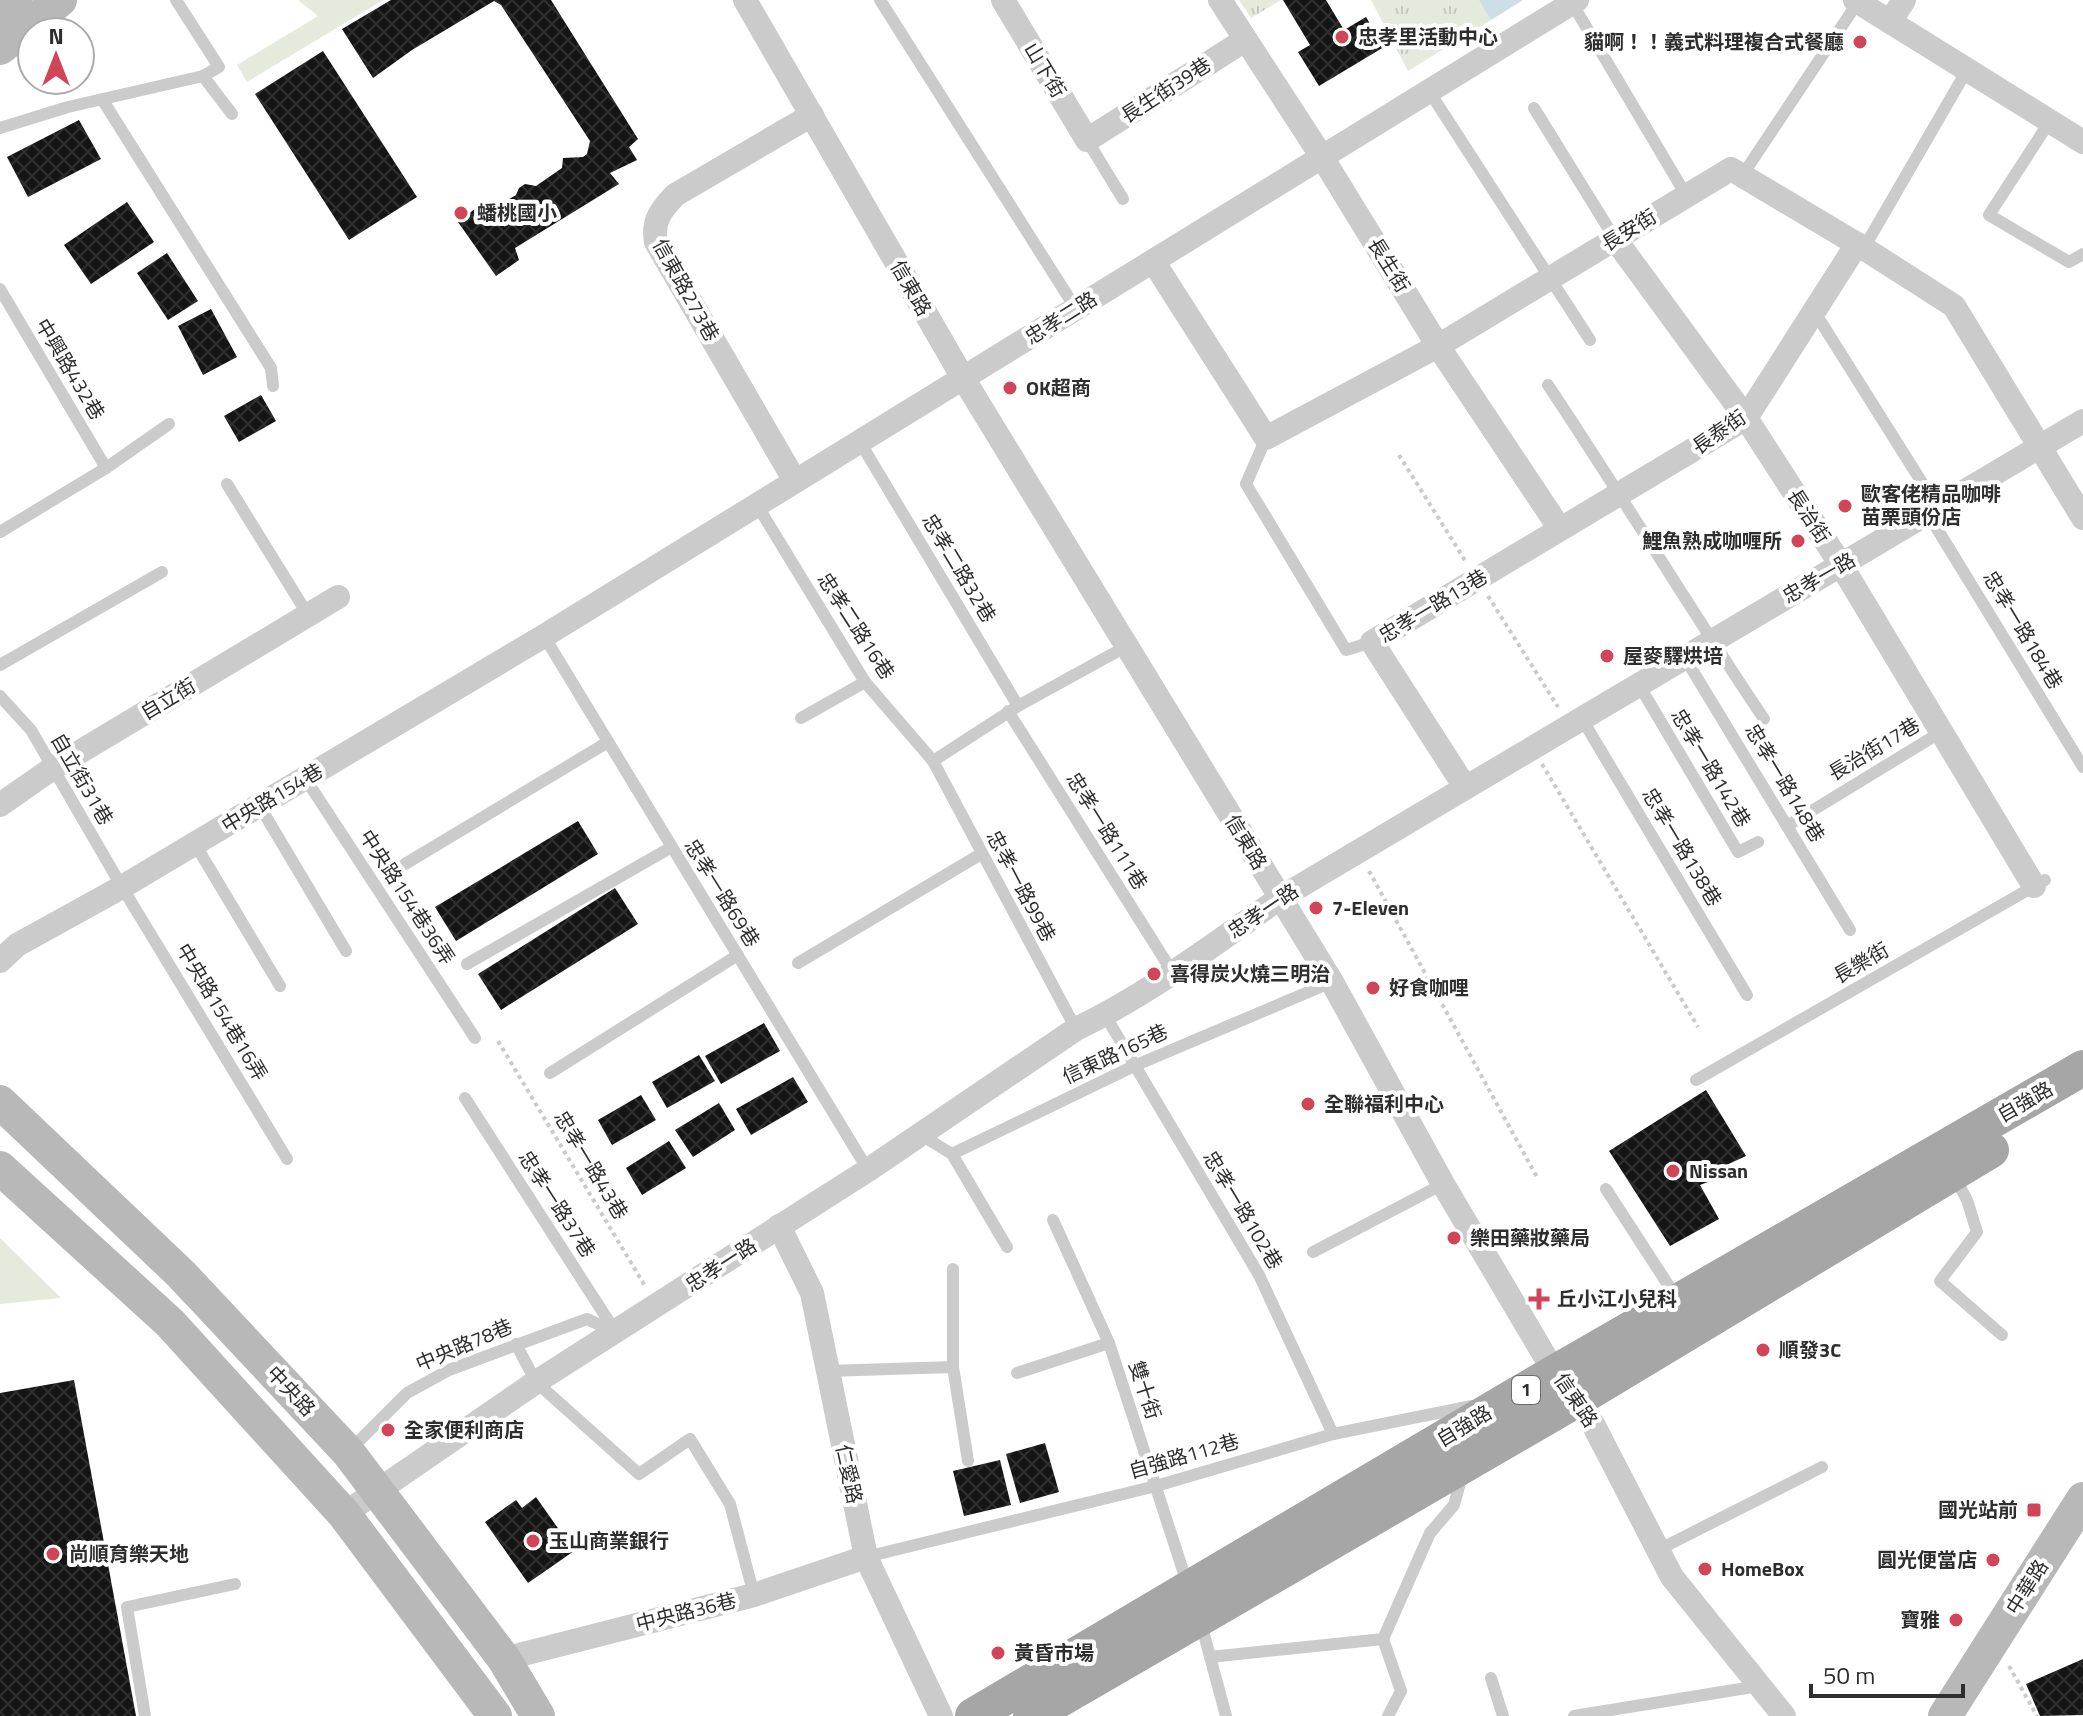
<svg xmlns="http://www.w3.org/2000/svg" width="2083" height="1716" font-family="'Titillium Web','Noto Sans TC',sans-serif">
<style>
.green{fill:#e5eadd}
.park{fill:url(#park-tufts)}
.water{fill:#ccdee7}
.building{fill:url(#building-cross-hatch)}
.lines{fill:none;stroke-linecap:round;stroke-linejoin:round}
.path{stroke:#cbcbcb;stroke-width:4;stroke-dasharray:4 4;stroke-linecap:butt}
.lane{stroke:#cbcbcb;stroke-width:12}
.street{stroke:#cbcbcb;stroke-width:24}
.secondary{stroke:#b8b8b8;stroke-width:34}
.primary{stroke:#a6a6a6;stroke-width:36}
.poi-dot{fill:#d04557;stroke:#fff;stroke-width:3}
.labels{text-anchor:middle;stroke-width:8;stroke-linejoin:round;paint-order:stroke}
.shield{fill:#fff;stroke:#6d6d6d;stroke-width:2}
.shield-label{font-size:18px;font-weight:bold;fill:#2e2e2e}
.poi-label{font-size:20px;font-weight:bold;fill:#2e2e2e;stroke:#fff;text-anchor:start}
.street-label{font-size:20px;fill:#2e2e2e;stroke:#fff}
</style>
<defs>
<pattern id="park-tufts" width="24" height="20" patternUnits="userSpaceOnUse" patternTransform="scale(2)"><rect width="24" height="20" fill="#e5eadd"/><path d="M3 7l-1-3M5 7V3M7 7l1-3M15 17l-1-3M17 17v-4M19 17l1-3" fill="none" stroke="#c5c9be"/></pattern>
<pattern id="building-cross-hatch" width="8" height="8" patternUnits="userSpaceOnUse" patternTransform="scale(2)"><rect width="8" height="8" fill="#151515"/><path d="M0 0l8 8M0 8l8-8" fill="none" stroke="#2f2f2f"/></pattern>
</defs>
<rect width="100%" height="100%" fill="#fff"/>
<g class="green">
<path d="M298 0H383L247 82 237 65 318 16Z"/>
<path d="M0 1238 61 1298 0 1304Z"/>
</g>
<g class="park">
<path d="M1239 0H1281L1251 18Z"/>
<path d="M1371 0H1480L1491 20 1408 71Z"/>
</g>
<path class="water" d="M1479 0H1523L1491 20Z"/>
<g class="building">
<path d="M391 0H551L638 139 629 147 637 160 610 173 619 184 515 248 519 260 496 276 458 222 485 201 493 209 516 195 519 188 525 184 536 186 562 168 563 158 583 157 587 154 590 141 501 5 494 1 412 50 373 78 342 29Z"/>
<path d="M1283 0H1326L1344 30 1366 17 1384 47 1319 86 1298 52 1310 45Z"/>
<path d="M323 51 417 197 349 240 255 94Z"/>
<path d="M79 120 101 159 28 197 7 157Z"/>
<path d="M127 202 154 242 91 284 64 245Z"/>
<path d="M167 253 198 301 168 320 137 273Z"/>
<path d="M211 309 237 357 203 375 178 326Z"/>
<path d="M261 395 276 421 239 442 224 416Z"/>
<path d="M578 821 598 854 456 941 435 907Z"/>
<path d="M615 888 638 924 501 1010 478 974Z"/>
<path d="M764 1023 780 1051 721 1084 705 1056Z"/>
<path d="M699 1055 715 1081 667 1108 652 1082Z"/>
<path d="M793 1077 808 1102 751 1135 736 1109Z"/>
<path d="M1706 1090 1746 1156 1722 1167 1726 1175 1700 1185 1719 1219 1670 1246 1609 1151Z"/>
<path d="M641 1095 656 1120 612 1145 598 1120Z"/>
<path d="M719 1103 735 1130 693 1157 675 1130Z"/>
<path d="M669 1141 686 1168 642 1195 626 1168Z"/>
<path d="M74 1380 136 1716H0V1393Z"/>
<path d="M1045 1443 1059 1492 1020 1503 1006 1454Z"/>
<path d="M1000 1460 1011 1505 964 1516 953 1471Z"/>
<path d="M536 1497 574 1551 528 1583 485 1522 516 1500 522 1508Z"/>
<path d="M2083 1659V1715L2040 1716 2026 1684Z"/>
</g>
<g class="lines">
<g class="path">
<path d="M1399 455 1466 562"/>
<path d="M1488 596 1558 707"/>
<path d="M1542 764 1698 1027"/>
<path d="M1369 871 1538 1179"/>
<path d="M498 1041 645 1286"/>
<path d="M2009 1666 2037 1716"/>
</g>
<g class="lane">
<path d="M880 0 1076 309"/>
<path d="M1572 3 1686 195"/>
<path d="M203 76 232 114"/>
<path d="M1429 91 1590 340"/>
<path d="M102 99 271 368 273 386"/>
<path d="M1534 108 1615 239"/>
<path d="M2050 121 1989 215 2069 262 2083 254"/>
<path d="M0 128 68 107 203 76 219 67 176 0"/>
<path d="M1087 140 1123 199"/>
<path d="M1742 176 1858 2"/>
<path d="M1864 248 1967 70"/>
<path d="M0 289 106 468"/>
<path d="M1814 311 1938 508"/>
<path d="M1548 385C1622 496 1690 609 1764 719"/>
<path d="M1266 438 1246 484 1346 650 1372 642"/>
<path d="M860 442 1018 706 933 761"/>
<path d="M227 484 308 615"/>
<path d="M757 505 865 682 933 761 1076 1029"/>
<path d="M1928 514 2083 767"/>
<path d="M0 532 106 468 169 424"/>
<path d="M544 636 868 1170"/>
<path d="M1685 658 1850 930"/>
<path d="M0 665 162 572"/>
<path d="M1639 685 1738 852 1758 842"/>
<path d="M0 696 31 730 122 887 287 1159"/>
<path d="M1018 706 1127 646"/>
<path d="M1008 711 1173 973"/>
<path d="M801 718 865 682"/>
<path d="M1582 719 1747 995"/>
<path d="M305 778 475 1038"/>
<path d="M259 805 346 951"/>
<path d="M1787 826 1941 732"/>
<path d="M195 844 280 986"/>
<path d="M405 864 608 742"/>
<path d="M798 963 981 854"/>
<path d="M467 964 670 848"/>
<path d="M1105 1015 1259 1275 1333 1434"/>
<path d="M550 1073 738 955"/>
<path d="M1696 1080 2045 880"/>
<path d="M465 1098 615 1331"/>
<path d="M921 1135 952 1154 1134 1066 1332 982"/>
<path d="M952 1154 1007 1247"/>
<path d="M1954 1176 1967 1200 1977 1232 1940 1281 2002 1335"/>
<path d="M1606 1189 1676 1297"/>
<path d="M1053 1220 1109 1343 1188 1586"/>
<path d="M1313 1252 1443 1184"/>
<path d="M953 1269V1367L968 1461"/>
<path d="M516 1344 536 1382 639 1474 690 1439 730 1504 754 1595"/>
<path d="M827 1371 953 1367"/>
<path d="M1017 1373 1109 1343"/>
<path d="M349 1451 407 1393 449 1370 587 1319 615 1332"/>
<path d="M1658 1550 1822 1467"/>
<path d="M866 1557 1156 1486 1333 1434 1472 1406"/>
<path d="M1201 1623 1226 1716"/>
<path d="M1383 1639 1401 1691 1388 1716"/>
<path d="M1210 1657 1383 1639 1430 1533 1454 1505 1462 1476"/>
<path d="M1491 1678 1503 1716"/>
<path d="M145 1716 127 1607 235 1584"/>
<path d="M1574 1716 1759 1686"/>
</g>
<g class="street">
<path d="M745 0 963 378 1332 982 1443 1184 1546 1358 1594 1426 1672 1577 1784 1716"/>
<path d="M1003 0 1087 140 1245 40"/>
<path d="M1220 0 1322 157 1438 346 1560 529"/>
<path d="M1855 0 2083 142"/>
<path d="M1890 22 1904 0"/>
<path d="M1615 239 1746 418 1841 565 2034 886"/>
<path d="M1153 261 1266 438 1438 346 1731 169 1857 244 1954 306 2083 518"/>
<path d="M795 481 656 242C652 221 661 210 675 195L812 115"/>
<path d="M1465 787 1372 642 1746 418 1857 244"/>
<path d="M0 805 53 768 338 597"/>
<path d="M0 961 17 945 122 887 544 636 1577 0"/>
<path d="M779 1226 812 1293 866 1557 941 1716"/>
<path d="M344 1514 536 1382 868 1170 1076 1029C1149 994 1214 944 1280 898L2083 421"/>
<path d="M504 1659 754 1595 866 1557"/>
</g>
<g class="secondary">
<path d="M0 12 15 0"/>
<path d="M0 48 60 0"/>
<path d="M0 1102 181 1274 348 1452 504 1659 538 1716"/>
<path d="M0 1168 170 1323 344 1514 495 1716"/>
<path d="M1945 1716 2083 1499"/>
</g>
<g class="primary">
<path d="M973 1716 1513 1397 2083 1068"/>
<path d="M1031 1716 1576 1400 1991 1150"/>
</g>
</g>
<g class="poi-dot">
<circle cx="1342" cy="37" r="8"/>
<circle cx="1860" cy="42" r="8"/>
<circle cx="461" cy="213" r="8"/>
<circle cx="1010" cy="388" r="8"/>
<circle cx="1845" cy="506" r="8"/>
<circle cx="1798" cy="541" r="8"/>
<circle cx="1607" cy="656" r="8"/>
<circle cx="1316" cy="908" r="8"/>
<circle cx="1154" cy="974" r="8"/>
<circle cx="1373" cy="988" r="8"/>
<circle cx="1308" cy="1104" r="8"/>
<circle cx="1673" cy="1171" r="8"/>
<circle cx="1454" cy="1238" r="8"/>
<path d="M1535 1287h8v8h8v8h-8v8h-8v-8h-8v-8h8z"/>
<circle cx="1763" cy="1350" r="8"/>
<circle cx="388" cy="1430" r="8"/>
<rect x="2026" y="1502" width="16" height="16" rx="4"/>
<circle cx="533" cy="1541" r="8"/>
<circle cx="53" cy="1554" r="8"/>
<circle cx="1993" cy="1560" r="8"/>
<circle cx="1705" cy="1569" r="8"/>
<circle cx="1956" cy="1620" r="8"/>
<circle cx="998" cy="1653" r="8"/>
</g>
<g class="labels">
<rect class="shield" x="1512" y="1376" width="28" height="28" rx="6"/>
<g class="shield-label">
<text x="1526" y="1396">1</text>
</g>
<g class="poi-label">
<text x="1358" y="44">忠孝里活動中心</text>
<text x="1844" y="49" text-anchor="end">貓啊！！義式料理複合式餐廳</text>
<text x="477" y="220">蟠桃國小</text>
<text x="1026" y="395">OK超商</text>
<text x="1861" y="501">歐客佬精品咖啡<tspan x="1861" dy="23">苗栗頭份店</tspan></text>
<text x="1782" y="548" text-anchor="end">鯉魚熟成咖喱所</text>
<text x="1623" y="663">屋麥驛烘培</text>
<text x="1332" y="915">7-Eleven</text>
<text x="1170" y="981">喜得炭火燒三明治</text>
<text x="1389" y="995">好食咖哩</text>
<text x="1324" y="1111">全聯福利中心</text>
<text x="1689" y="1178">Nissan</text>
<text x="1470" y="1245">樂田藥妝藥局</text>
<text x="1557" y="1306">丘小江小兒科</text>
<text x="1779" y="1357">順發3C</text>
<text x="404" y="1437">全家便利商店</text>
<text x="2018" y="1517" text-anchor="end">國光站前</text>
<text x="549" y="1548">玉山商業銀行</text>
<text x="69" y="1561">尚順育樂天地</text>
<text x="1977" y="1567" text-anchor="end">圓光便當店</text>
<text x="1721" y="1576">HomeBox</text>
<text x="1940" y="1627" text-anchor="end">寶雅</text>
<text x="1014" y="1660">黃昏市場</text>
</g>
<g class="street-label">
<text transform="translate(1045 70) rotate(59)" y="7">山下街</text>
<text transform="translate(1166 90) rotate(-33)" y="7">長生街39巷</text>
<text transform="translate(1629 230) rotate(-32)" y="7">長安街</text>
<text transform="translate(1389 265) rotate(58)" y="7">長生街</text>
<text transform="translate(911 288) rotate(60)" y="7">信東路</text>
<text transform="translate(686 290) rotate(61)" y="7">信東路273巷</text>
<text transform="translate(1061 318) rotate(-32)" y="7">忠孝二路</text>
<text transform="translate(70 369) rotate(59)" y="7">中興路432巷</text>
<text transform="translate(1719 432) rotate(-35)" y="7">長泰街</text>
<text transform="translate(1809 516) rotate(57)" y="7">長治街</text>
<text transform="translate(959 568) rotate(59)" y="7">忠孝二路32巷</text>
<text transform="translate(1819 578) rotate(-30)" y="7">忠孝一路</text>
<text transform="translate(1433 606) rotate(-31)" y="7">忠孝一路13巷</text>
<text transform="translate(856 626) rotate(57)" y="7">忠孝二路16巷</text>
<text transform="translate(2023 630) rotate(59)" y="7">忠孝一路184巷</text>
<text transform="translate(168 699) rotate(-31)" y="7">自立街</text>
<text transform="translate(1874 749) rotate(-31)" y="7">長治街17巷</text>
<text transform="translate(1711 768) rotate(59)" y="7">忠孝一路142巷</text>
<text transform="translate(82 779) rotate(60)" y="7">自立街31巷</text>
<text transform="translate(1785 783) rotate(59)" y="7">忠孝一路148巷</text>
<text transform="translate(272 798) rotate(-31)" y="7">中央路154巷</text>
<text transform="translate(1107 831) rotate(58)" y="7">忠孝一路111巷</text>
<text transform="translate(1246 842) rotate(59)" y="7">信東路</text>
<text transform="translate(1682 847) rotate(59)" y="7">忠孝一路138巷</text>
<text transform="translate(1021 886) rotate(62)" y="7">忠孝一路99巷</text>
<text transform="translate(722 893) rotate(58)" y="7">忠孝一路69巷</text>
<text transform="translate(407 897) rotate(57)" y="7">中央路154巷36弄</text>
<text transform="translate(1263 911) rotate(-34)" y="7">忠孝一路</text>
<text transform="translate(1861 963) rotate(-30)" y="7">長樂街</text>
<text transform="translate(222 1012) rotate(59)" y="7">中央路154巷16弄</text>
<text transform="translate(1115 1054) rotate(-25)" y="7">信東路165巷</text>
<text transform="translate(2025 1102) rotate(-30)" y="7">自強路</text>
<text transform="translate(591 1165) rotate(59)" y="7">忠孝一路43巷</text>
<text transform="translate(557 1204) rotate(57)" y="7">忠孝一路37巷</text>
<text transform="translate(1243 1210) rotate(59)" y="7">忠孝一路102巷</text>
<text transform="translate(721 1265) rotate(-33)" y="7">忠孝一路</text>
<text transform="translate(464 1345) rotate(-23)" y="7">中央路78巷</text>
<text transform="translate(1145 1390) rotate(72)" y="7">雙十街</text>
<text transform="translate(291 1391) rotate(47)" y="7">中央路</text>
<text transform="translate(1576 1400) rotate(56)" y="7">信東路</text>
<text transform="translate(1464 1426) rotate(-31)" y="7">自強路</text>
<text transform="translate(1184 1456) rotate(-16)" y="7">自強路112巷</text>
<text transform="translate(849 1474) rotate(78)" y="7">仁愛路</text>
<text transform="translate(2027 1587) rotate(-58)" y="7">中華路</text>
<text transform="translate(686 1612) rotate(-14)" y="7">中央路36巷</text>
</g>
</g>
<g transform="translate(56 56)"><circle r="38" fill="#ffffff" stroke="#ababab" stroke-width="2"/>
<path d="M0-6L14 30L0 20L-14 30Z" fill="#d04557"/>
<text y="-12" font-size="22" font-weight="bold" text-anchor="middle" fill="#2e2e2e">N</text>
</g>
<path d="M1811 1684v12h152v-12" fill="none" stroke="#2e2e2e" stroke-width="4"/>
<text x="1823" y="1684" font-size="24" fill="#2e2e2e" stroke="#ffffff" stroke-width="6" paint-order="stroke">50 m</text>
</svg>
